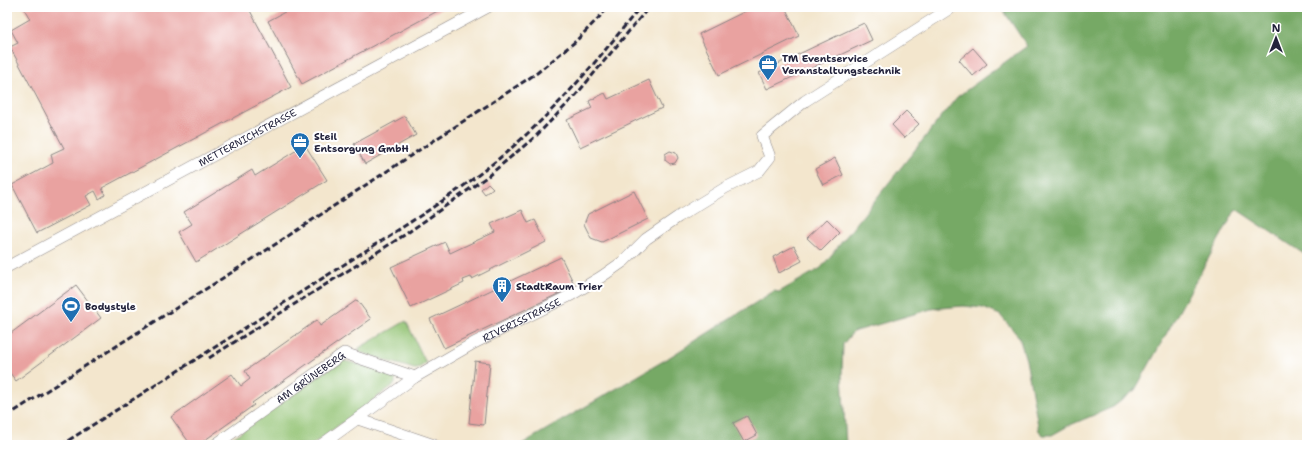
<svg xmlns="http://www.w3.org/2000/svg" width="1314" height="452" font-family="'Shantell Sans',sans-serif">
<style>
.green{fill:#93c373;stroke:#5a7257}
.forest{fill:#76a965;stroke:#4c6650}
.building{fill:#e9a2a0}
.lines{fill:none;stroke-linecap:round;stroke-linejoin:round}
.minor-casing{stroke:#8a8484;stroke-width:12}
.minor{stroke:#fff;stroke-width:11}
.rail{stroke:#22223b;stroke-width:3;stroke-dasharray:6 3;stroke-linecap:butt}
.labels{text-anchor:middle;stroke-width:4;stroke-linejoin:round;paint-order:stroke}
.poi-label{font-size:10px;font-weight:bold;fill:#22223b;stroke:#fff;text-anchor:start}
.street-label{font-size:10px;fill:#22223b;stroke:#fff}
</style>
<rect width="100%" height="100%" fill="#fff"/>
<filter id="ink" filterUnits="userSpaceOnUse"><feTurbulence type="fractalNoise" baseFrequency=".025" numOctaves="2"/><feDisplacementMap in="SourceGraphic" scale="8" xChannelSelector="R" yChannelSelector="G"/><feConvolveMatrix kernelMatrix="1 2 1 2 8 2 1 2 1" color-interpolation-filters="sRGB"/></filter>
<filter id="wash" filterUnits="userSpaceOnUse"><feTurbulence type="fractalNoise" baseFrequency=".012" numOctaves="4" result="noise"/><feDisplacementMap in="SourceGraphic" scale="16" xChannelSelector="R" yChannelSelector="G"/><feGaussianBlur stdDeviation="0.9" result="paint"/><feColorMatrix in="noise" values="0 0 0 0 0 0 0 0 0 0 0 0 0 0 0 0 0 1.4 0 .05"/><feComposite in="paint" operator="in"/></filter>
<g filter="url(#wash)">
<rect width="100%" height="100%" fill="#f3e6cd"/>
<g class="green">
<path d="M406 321 426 363 417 369H414L359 352V348Z"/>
<path d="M341 360 388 372 395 378V384L312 445H223Z"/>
</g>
<path class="forest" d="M1001 7H1307V256L1236 209 1135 390 1113 407 1068 426 1052 435H1043L1039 431 1026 360 1019 337 1000 315 983 308 963 306 931 309 853 332 843 344 842 375 846 445H520L665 360 774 291 779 292 821 268 957 97 1027 46Z"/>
<g id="blocks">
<g class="building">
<path d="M23 7H248L291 87 102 188 105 195 99 199 95 191 86 196 91 205 37 233 12 185 53 163 51 154 64 148 10 47 18 43 11 30 30 19Z"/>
<path d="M294 7H445L302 84 268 21Z"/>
<path d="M754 7H785L799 36 719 75 699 34Z"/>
<path d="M864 23 872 40 767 89 759 73Z"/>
<path d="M973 48 987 64 973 76 959 60Z"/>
<path d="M649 80 662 108 580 147 567 120 592 108 589 101 605 93 608 99Z"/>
<path d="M906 111 919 124 904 138 892 125Z"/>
<path d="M405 116 416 135 365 164 354 144Z"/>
<path d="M305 145 327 180 196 262 179 232 192 224 184 212 252 170 255 176Z"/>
<path d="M670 151 676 153 678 158 675 163 670 164 665 160V154Z"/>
<path d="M835 158 843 175 823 185 815 169Z"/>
<path d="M488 183 493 188 485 194 481 189Z"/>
<path d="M634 191 648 219 602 242 591 238 584 224 588 214Z"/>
<path d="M522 210 528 223 535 220 546 242 472 279 471 277 463 280 464 283 411 308 391 267 445 242 450 253 495 232 491 224Z"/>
<path d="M827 219 840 232 821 251 807 238Z"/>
<path d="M794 246 802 261 779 273 773 257Z"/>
<path d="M561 257 575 286 444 348 430 319Z"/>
<path d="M76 285 101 318 16 381 7 369V336Z"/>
<path d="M357 300 371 319 252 403 254 405 198 445H191L171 417 232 374 241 386 250 379 245 371 317 320 320 326Z"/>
<path d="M475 361 490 363 484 425 469 423Z"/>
<path d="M747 416 757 435 744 442 733 423Z"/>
</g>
</g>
</g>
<g filter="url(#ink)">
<use href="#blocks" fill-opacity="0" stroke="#8a8484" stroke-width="1"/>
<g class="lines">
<g class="minor-casing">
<g id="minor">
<path id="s1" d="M7 267 488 7"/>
<path d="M358 419 434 445"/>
<path id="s2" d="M215 445 344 353 415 377"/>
<path id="s3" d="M321 445 415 377 474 343 571 295 601 277 624 261 646 239 678 217 725 188 759 171 770 157 762 136 805 101 952 7"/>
</g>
</g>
<use href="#minor" class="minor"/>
<g class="rail">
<path d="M209 358 406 234 488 176 536 136 576 95 649 7"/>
<path d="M7 416 259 255 537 73 576 41 609 7"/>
<path d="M61 445C153 387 245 328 337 269 402 227 471 187 528 133 569 95 605 51 640 7"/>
</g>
</g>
</g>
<defs>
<g id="office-pin" transform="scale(1)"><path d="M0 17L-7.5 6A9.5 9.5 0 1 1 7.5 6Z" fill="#1f6fb2" stroke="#fff"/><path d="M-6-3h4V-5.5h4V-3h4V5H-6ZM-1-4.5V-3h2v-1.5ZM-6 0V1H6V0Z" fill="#fff"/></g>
<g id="building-pin" transform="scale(1)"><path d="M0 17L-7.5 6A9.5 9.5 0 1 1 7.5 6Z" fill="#1f6fb2" stroke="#fff"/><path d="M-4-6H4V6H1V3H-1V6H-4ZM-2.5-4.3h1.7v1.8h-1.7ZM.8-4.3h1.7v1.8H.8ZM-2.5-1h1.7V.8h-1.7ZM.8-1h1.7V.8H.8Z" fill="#fff"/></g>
<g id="stadium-pin" transform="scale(1)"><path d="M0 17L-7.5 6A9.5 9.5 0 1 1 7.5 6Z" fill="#1f6fb2" stroke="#fff"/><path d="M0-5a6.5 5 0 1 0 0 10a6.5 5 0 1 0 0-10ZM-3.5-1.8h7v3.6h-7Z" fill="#fff"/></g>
</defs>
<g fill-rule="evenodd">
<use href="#office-pin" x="768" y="64"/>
<use href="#office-pin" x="300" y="142"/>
<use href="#building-pin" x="502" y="286"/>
<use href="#stadium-pin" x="71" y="306"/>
</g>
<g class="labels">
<g class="poi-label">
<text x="782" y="62">TM Eventservice<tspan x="782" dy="12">Veranstaltungstechnik</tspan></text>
<text x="314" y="140">Steil<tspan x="314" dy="12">Entsorgung GmbH</tspan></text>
<text x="516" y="290">StadtRaum Trier</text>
<text x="85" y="310">Bodystyle</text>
</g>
<g class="street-label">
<text dy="4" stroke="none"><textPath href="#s1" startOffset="273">METTERNICHSTRASSE</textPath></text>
<text dy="4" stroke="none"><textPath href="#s3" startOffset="237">RIVERISSTRASSE</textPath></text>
<text dy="4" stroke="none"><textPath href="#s2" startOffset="117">AM GRÜNEBERG</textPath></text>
</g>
</g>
<rect width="1314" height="452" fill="none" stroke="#fff" stroke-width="24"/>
<g transform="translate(1276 38)" stroke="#ffffff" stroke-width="3" paint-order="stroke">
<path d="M0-3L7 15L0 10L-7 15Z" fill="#22223b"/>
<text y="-6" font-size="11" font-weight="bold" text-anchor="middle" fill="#22223b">N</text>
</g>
</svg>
